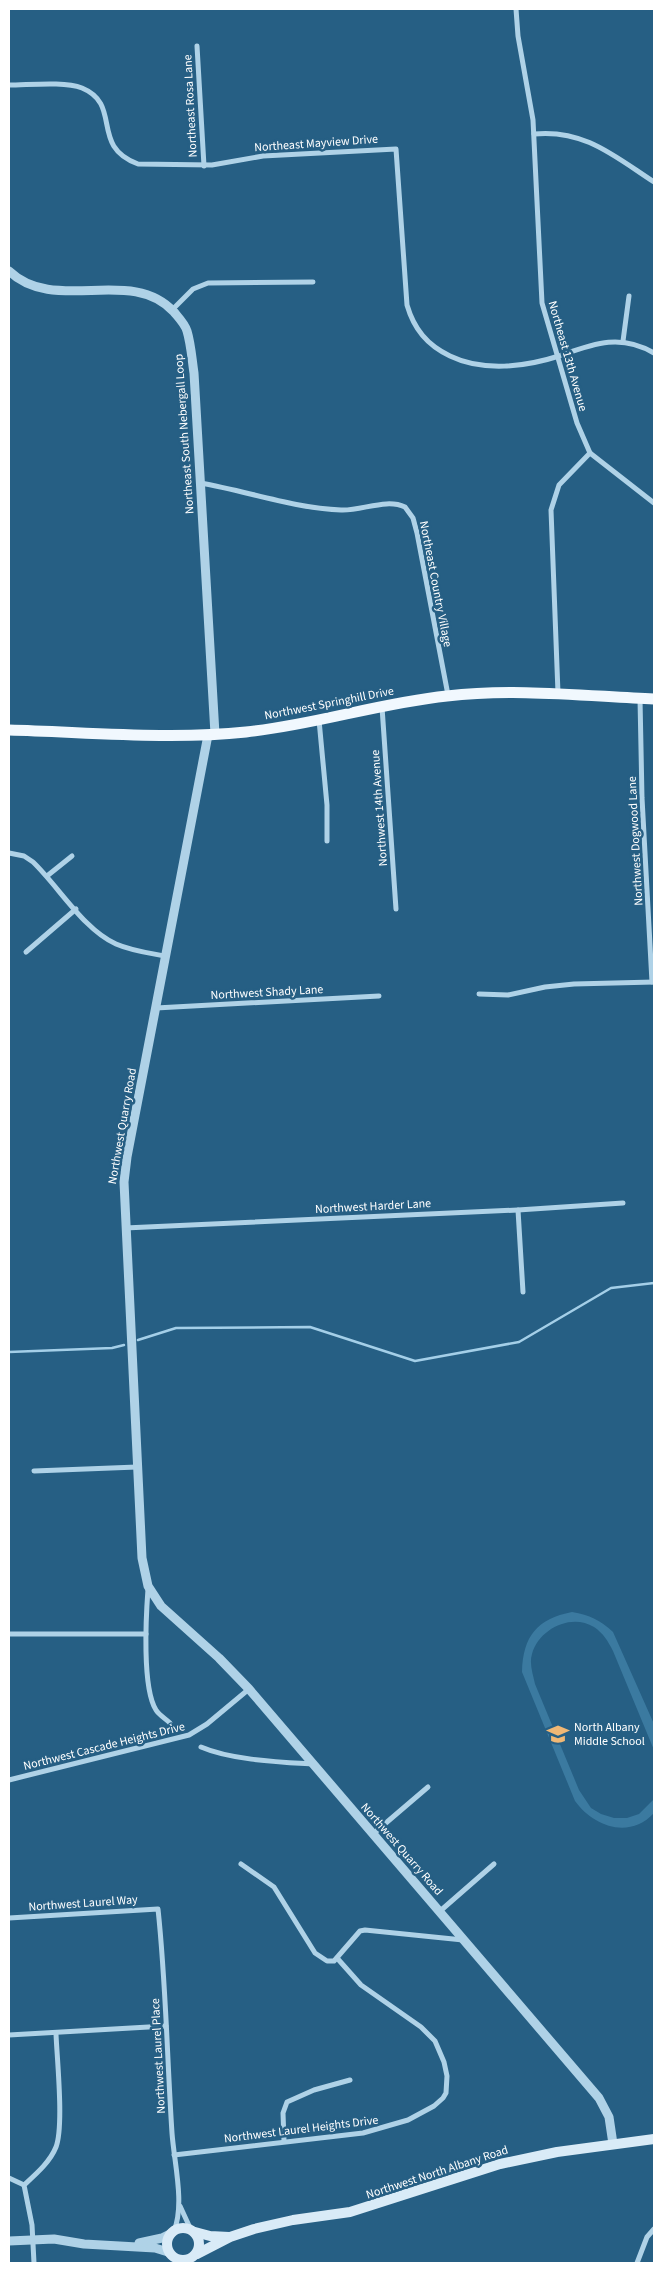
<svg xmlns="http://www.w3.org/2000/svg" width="663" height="2272" font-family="'Source Sans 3',sans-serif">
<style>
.green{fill:#3b7aa0}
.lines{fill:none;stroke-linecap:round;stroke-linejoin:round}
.stream{stroke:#a4cfe8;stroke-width:2.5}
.minor{stroke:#afd2e7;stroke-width:5}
.tertiary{stroke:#afd2e7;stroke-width:9}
.secondary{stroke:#d9ebf7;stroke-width:10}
.primary{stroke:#f1f8fe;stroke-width:11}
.labels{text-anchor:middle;stroke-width:5;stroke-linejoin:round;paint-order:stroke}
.street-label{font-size:12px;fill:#fff;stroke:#265f84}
.poi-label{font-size:12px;fill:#fff;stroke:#265f84;text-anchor:start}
</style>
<rect width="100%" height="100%" fill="#265f84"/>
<path class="green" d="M572 1612C590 1615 600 1620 613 1632L654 1724V1750L613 1651C608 1641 603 1633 594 1627 571 1613 539 1629 532 1654 529 1664 533 1674 535 1684L579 1790 591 1808 601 1814 614 1818H627L639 1814 654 1799V1813C629 1840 593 1826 575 1801L522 1672C523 1636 537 1619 572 1612Z"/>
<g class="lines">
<g class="stream">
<path d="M138 1340 176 1328 310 1327 415 1361 519 1342 611 1288 654 1283"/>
<path d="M9 1352 112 1348 124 1345"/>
</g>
<g class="minor">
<path d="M516 9 518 36 533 120 542 303 577 423 590 453 559 485 551 510 558 693"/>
<path d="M197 46 204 166"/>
<path d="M9 85C29 85 64 81 82 88 123 105 89 146 138 164L212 165 263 156 396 149 407 305C414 329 427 345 450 356 483 372 525 367 559 356 593 344 620 333 654 353"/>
<path d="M534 134C584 129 614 156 654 182"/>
<path d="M172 310 193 289 208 283 313 282"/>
<path d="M623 341 629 296"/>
<path d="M590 453 654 503"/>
<path d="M200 483C247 491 293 508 341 510 362 511 386 498 405 507L413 518 417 533 448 695"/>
<path d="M640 699 642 798 652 982"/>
<path d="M382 707 396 909"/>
<path d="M319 720 327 805V841"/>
<path d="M9 853 24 856 33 862C59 887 84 930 116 944 132 951 149 953 165 956"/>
<path d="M47 876 72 856"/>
<path d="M26 952 76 909"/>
<path d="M479 994 508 995 545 987 574 984 654 982"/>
<path d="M156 1008 379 996"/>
<path d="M518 1210 523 1292"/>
<path d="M125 1228 518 1210 623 1203"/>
<path d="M34 1471 137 1467"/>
<path d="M148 1589C146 1616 142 1688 156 1710 159 1715 166 1719 170 1723"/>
<path d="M9 1634H146"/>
<path d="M201 1747C231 1760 279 1762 312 1764"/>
<path d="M9 1780 189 1735 207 1724 249 1689"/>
<path d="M373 1834 428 1787"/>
<path d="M241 1864 274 1887 315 1953 327 1961H334L360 1931 365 1930 463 1940"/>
<path d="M439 1912 494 1864"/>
<path d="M9 1918 158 1909C166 1983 167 2058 172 2133 174 2162 185 2204 174 2231"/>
<path d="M9 2035 166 2026"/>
<path d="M284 2141 283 2113 287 2102 314 2090 350 2080"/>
<path d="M174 2155 363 2133 408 2120 434 2106 443 2098 446 2093 447 2076 444 2062 435 2041 421 2027 361 1985 337 1958"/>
<path d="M9 2178 24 2185"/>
<path d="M180 2206 191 2230"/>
<path d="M34 2263 32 2225 24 2185C36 2174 50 2162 56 2147 64 2126 57 2059 56 2034"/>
<path d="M637 2263 647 2237 654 2229"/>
</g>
<g class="tertiary">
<path d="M9 271C55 315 131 265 174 312 179 318 185 324 187 331 191 344 192 360 194 373L215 734"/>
<path d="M208 735 127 1157 124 1182 142 1558 148 1586 161 1606 219 1658 249 1689 599 2098 609 2117 613 2144"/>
<path d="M9 2241 54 2239 84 2244 155 2248 168 2252"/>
<path d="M139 2243 162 2238 170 2234"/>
</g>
<g class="secondary">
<circle cx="183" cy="2244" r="16"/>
<path d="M195 2232 210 2236 229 2237"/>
<path d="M197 2254 230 2237 254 2229 293 2220 350 2212 500 2164 557 2152 654 2139"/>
</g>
<path class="primary" d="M9 730C86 732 170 740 246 732 314 725 379 703 447 696 516 688 585 696 654 699"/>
</g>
<defs>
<g id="school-bare" transform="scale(1.725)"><path d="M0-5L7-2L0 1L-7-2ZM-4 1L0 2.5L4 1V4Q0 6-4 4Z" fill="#f0b875" stroke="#265f84" stroke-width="2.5" paint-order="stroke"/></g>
</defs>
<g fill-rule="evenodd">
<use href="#school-bare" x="558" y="1734"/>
</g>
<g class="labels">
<g class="street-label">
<text transform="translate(190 106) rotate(-93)" y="4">Northeast Rosa Lane</text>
<text transform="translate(316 143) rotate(-4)" y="4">Northeast Mayview Drive</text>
<text transform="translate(568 356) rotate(74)" y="4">Northeast 13th Avenue</text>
<text transform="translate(184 434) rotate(-94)" y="4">Northeast South Nebergall Loop</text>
<text transform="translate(436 584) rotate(79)" y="4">Northeast Country Village</text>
<text transform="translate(329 703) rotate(-11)" y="4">Northwest Springhill Drive</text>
<text transform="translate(379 808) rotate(-94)" y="4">Northwest 14th Avenue</text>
<text transform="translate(635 841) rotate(-93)" y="4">Northwest Dogwood Lane</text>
<text transform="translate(267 992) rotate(-3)" y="4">Northwest Shady Lane</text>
<text transform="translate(122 1126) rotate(-80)" y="4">Northwest Quarry Road</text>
<text transform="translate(373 1206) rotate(-3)" y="4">Northwest Harder Lane</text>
<text transform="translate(104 1746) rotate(-14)" y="4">Northwest Cascade Heights Drive</text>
<text transform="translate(402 1849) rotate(49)" y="4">Northwest Quarry Road</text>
<text transform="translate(83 1903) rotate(-4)" y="4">Northwest Laurel Way</text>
<text transform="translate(158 2056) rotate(-93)" y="4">Northwest Laurel Place</text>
<text transform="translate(301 2129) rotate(-7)" y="4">Northwest Laurel Heights Drive</text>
<text transform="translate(437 2172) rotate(-18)" y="4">Northwest North Albany Road</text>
</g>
<g class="poi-label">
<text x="574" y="1731">North Albany<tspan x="574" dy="14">Middle School</tspan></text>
</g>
</g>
<rect width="663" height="2272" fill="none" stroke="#ffffff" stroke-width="20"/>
</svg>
